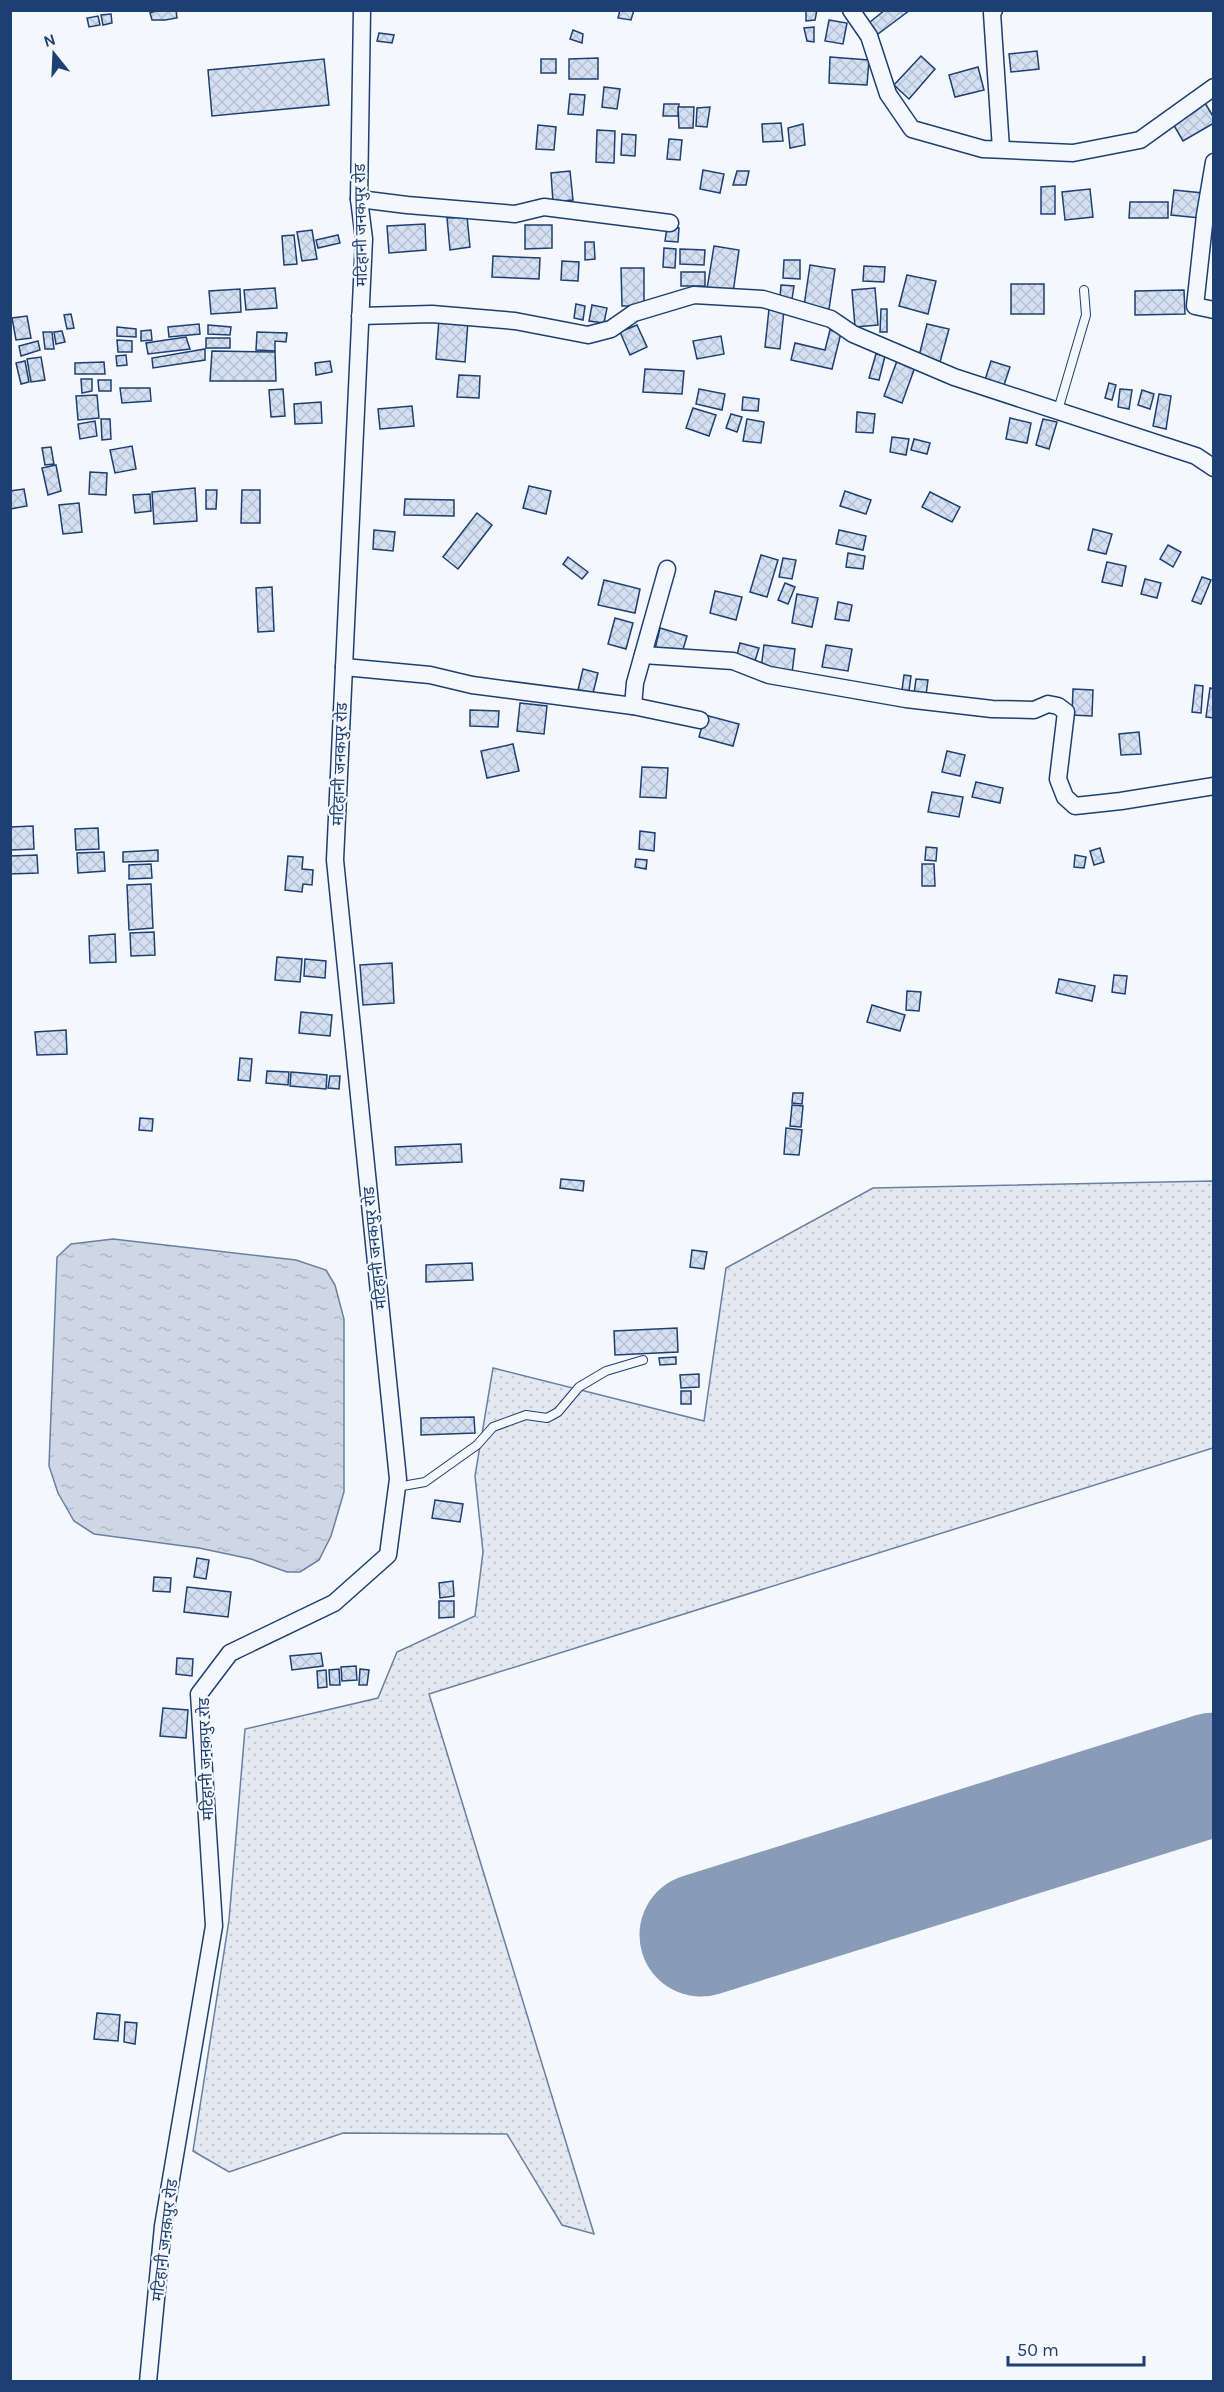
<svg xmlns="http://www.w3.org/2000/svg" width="1224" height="2392" font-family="Karla,'Noto Sans Devanagari',sans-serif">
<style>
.grass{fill:url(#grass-dots);stroke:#687fa3;stroke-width:1.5}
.water{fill:url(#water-ripples);stroke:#687fa3;stroke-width:1.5}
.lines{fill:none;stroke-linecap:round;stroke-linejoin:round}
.runway{stroke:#889bb7;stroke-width:123}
.building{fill:url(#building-cross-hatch);stroke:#1d3f73;stroke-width:1.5}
.service-casing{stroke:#1d3f73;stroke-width:10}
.minor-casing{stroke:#1d3f73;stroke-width:19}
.service{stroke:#f4f7fb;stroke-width:8}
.minor{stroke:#f4f7fb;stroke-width:16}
.labels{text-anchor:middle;stroke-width:4.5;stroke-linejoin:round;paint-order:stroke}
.street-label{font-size:16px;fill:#1d3f73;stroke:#f4f7fb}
</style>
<defs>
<pattern id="grass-dots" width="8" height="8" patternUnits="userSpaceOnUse" patternTransform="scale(1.5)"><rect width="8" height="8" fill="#e3e9f0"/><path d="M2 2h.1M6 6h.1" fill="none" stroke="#c2c9d1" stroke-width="1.8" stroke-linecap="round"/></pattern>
<pattern id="water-ripples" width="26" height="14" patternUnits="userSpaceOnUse" patternTransform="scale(1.5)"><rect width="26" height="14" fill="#cfd7e4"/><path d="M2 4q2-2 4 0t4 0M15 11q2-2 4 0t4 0" fill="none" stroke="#b1bac7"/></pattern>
<pattern id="building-cross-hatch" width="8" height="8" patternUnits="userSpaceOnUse" patternTransform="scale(1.5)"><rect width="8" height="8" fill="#d5e0f0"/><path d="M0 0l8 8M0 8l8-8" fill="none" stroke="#b6c1d1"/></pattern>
</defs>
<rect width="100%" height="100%" fill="#f4f7fb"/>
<path class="grass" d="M1213 1181V1448L429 1694 594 2234 562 2225 507 2134 343 2133 229 2172 193 2151 229 1920 245 1729 378 1698 397 1652 475 1616 483 1552 475 1476 493 1368 704 1421 726 1268 873 1188Z"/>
<path class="water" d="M113 1239 296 1260 326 1270 335 1285 344 1319V1492L331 1536 319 1560 300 1572H287L251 1559 199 1548 94 1534 74 1521 58 1493 49 1466 57 1257 71 1244Z"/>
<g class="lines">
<path class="runway" d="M701 1935 1214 1774"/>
</g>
<g class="building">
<path d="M158 10H176L177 18 165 20H152L150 13Z"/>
<path d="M620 10H634L631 20 618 18Z"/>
<path d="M806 10H817L815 20 806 21Z"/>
<path d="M885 10H910L874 37 865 26Z"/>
<path d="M111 14 112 23 103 25 101 15Z"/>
<path d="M98 16 100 25 89 27 87 18Z"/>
<path d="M829 20 847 23 843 44 825 41Z"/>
<path d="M814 27V42L807 41 804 28Z"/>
<path d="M573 30 583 34 582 43 570 39Z"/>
<path d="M379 33 394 35 392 43 377 41Z"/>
<path d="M1037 51 1039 69 1011 72 1009 54Z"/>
<path d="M921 56 935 69 909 99 894 85Z"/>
<path d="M830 57 869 60 867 85 829 83Z"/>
<path d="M598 58V79H569V59Z"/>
<path d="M324 59 329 105 212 116 208 70Z"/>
<rect x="541" y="59" width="15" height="14"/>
<path d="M978 67 984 90 955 97 949 75Z"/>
<path d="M604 87 620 89 617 109 602 107Z"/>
<path d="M570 94 585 95 583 115 568 114Z"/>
<path d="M1205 103 1214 118V123L1183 141 1172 122Z"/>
<path d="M664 104H679L678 116H663Z"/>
<path d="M678 107H694L693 128H679Z"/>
<path d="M710 107 707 127 696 126 697 108Z"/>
<path d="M781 123 783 141 763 142 762 124Z"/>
<path d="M803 124 805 145 790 148 788 128Z"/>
<path d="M538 125 556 127 554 150 536 149Z"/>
<path d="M597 130 615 131 614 163 596 162Z"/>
<path d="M622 134 636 135 635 156 621 155Z"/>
<path d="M669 139 682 140 680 160 667 159Z"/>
<path d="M703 170 724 174 720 193 700 189Z"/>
<path d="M570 171 573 200 553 202 551 173Z"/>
<path d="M737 171H749L746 185H733Z"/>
<path d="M1055 186V214H1041V187Z"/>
<path d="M1090 189 1093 217 1065 220 1062 192Z"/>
<path d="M1174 190 1203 193 1200 218 1171 215Z"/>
<path d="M1130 202H1168V218H1129Z"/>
<path d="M467 217 470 247 450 250 447 218Z"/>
<path d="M425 224 426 250 389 253 387 226Z"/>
<path d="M525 225H552V248L525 249Z"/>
<path d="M667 227 679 228 678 242 665 241Z"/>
<path d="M312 230 317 259 302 261 297 232Z"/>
<path d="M294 235 297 264 284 265 282 236Z"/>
<path d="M338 235 340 243 318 248 316 240Z"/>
<path d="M585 242H594L595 259 585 260Z"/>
<path d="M714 246 739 250 733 293 707 289Z"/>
<path d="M664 248 676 249 675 268 663 267Z"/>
<path d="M680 249 705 250 704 265 680 264Z"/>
<path d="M493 256 540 258 539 279 492 277Z"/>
<path d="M784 260H800V279L783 278Z"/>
<path d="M562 261 579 262 578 281 561 280Z"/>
<path d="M810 265 835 269 829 309 804 306Z"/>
<path d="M864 266 885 267 884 282 863 281Z"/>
<path d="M621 268H644V306H622Z"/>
<rect x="681" y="272" width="24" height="14"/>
<path d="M907 275 936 281 928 314 899 306Z"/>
<rect x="1011" y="284" width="33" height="30"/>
<path d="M781 285 794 286 792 299 780 298Z"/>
<path d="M275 288 277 308 246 310 244 290Z"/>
<path d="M875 288 878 325 855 327 852 290Z"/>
<path d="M240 289 241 312 211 314 209 291Z"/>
<path d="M1184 290 1185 314 1135 315V291Z"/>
<path d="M576 304 585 306 583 320 574 318Z"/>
<path d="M592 305 607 308 604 323 589 321Z"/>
<path d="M769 309 784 310 780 349 765 347Z"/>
<path d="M881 309H887V332H880Z"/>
<path d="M71 314 74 328 67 329 64 315Z"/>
<path d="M27 316 31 338 16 340 12 318Z"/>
<path d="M439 319 468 321 465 362 436 359Z"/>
<path d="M199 324 200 334 169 337 168 327Z"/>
<path d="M927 324 949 329 940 362 919 356Z"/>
<path d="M208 325 231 327 230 335 208 334Z"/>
<path d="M637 325 647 347 630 355 620 332Z"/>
<path d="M117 327 136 329V337L117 336Z"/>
<path d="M151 330 152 340 141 341V331Z"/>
<path d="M830 330 841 333 832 369 791 360 795 343 825 350Z"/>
<path d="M62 331 65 342 56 344 54 332Z"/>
<path d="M43 332H52L54 349H45Z"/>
<path d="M257 332 287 333 286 342 275 341V351L256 350Z"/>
<path d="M721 336 724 354 697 359 693 341Z"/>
<path d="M186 337 190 349 148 354 146 343Z"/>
<rect x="206" y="338" width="24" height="10"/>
<path d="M117 340 132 341V352H118Z"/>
<path d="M38 341 40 350 21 356 19 346Z"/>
<path d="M205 349V360L153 368 152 358Z"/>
<path d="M212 351 275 352 276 381H210Z"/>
<path d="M876 354 885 356 879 380 869 378Z"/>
<path d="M126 355 127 365 117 366 116 356Z"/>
<path d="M41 357 45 380 31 382 27 359Z"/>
<path d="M25 361 29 382 21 384 16 363Z"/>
<path d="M330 361 332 372 316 375 315 363Z"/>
<path d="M897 361 915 367 902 403 884 396Z"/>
<path d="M991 361 1010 367 1004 385 985 380Z"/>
<path d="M104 362 105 374H75V363Z"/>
<path d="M645 369 684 371 682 394 643 392Z"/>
<path d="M459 375 480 376 479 398 457 397Z"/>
<path d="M81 379H92V391L82 393Z"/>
<path d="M98 380H111V391H99Z"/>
<path d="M1109 383 1116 385 1112 400 1105 398Z"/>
<path d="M120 388H150L151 401 122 403Z"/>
<path d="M283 389 285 416 271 417 269 390Z"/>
<path d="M699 389 725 394 722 410 696 404Z"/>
<path d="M1120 389 1132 390 1129 409 1118 407Z"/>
<path d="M1142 390 1154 394 1150 409 1138 405Z"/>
<path d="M1159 394 1171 396 1166 429 1153 426Z"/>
<path d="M97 395 99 418 78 420 76 396Z"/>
<path d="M743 397 759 399 758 411 742 410Z"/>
<path d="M321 402 322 423 295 424 294 404Z"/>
<path d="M412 406 414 426 380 429 378 409Z"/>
<path d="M693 408 716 415 709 436 686 428Z"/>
<path d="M857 412 875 414 873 433 856 432Z"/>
<path d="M731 414 742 417 737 432 726 428Z"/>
<path d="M1010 418 1031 423 1027 443 1006 439Z"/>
<path d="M101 419H110L111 439 102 440Z"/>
<path d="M747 419 764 422 761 443 743 441Z"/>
<path d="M1043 419 1057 422 1049 449 1036 445Z"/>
<path d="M95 421 97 436 80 439 78 424Z"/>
<path d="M892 437 909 439 906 455 890 452Z"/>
<path d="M914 439 930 443 927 454 911 450Z"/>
<path d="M132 446 136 469 115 473 110 450Z"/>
<path d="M51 447 54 464 45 465 42 448Z"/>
<path d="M56 465 61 491 48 495 42 468Z"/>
<path d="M90 472 107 473 106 495 89 494Z"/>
<path d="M529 486 551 491 546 514 523 508Z"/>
<path d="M195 488 197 521 154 524 152 492Z"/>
<path d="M24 489 27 506 10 509V491Z"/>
<path d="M206 490H217L216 509H206Z"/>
<path d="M242 490H260V523H241Z"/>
<path d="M845 491 871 500 866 514 840 506Z"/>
<path d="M930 492 960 507 952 522 922 507Z"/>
<path d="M150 494 151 511 135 513 133 495Z"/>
<path d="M405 499 454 500V516L404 515Z"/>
<path d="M79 503 82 532 63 534 59 505Z"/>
<path d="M477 513 492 525 458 569 443 557Z"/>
<path d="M1093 529 1112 534 1106 554 1088 550Z"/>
<path d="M374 530 395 532 393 551 373 549Z"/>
<path d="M839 530 866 536 863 550 836 544Z"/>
<path d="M1168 545 1181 552 1173 567 1160 559Z"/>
<path d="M848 553 865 556 863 569 846 567Z"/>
<path d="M761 555 778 560 767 597 750 592Z"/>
<path d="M568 557 588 572 582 579 563 564Z"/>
<path d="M783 558 796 560 792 579 779 577Z"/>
<path d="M1107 562 1126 566 1122 586 1102 582Z"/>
<path d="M1202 577 1211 580 1201 604 1192 601Z"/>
<path d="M1145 579 1161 583 1157 598 1141 594Z"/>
<path d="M604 580 640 589 635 613 598 605Z"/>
<path d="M785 583 795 587 788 604 778 600Z"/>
<path d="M272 587 274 631 258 632 256 588Z"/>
<path d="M715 591 742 597 736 620 710 613Z"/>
<path d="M797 594 818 598 812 627 792 623Z"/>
<path d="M838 602 852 605 849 621 835 619Z"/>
<path d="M615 618 633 623 626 649 608 644Z"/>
<path d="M660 628 687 636 681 656 655 649Z"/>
<path d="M740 643 759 648 754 664 736 659Z"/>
<path d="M764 645 795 649 792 673 761 669Z"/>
<path d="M826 645 852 649 848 671 822 667Z"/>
<path d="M583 669 598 673 593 693 578 690Z"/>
<path d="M904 675 911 676 909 691 902 690Z"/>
<path d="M916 679 928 680 926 695 914 694Z"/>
<path d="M1195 685 1203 686 1201 713 1192 712Z"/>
<path d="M1210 688 1214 689V718L1206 717Z"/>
<path d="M1073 689 1093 690 1092 716 1072 715Z"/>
<path d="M520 703 547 706 544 734 517 731Z"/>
<path d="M470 710 499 711 498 727 470 726Z"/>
<path d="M705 715 739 724 733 746 699 737Z"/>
<path d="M1139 732 1141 754 1121 755 1119 734Z"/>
<path d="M513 744 519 771 487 778 481 751Z"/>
<path d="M947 751 965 755 960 776 942 772Z"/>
<path d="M642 767 668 768 666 798 640 797Z"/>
<path d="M976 782 1003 788 1000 803 972 797Z"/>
<path d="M932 792 963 797 959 817 928 812Z"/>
<path d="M33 826 34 849 11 850 10 827Z"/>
<path d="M98 828 99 849 76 850 75 829Z"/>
<path d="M640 831 655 833 654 851 639 849Z"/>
<path d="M926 847 937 848 936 861 925 860Z"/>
<path d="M1100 848 1104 862 1094 865 1090 851Z"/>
<path d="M158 850V861L123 862V852Z"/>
<path d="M104 852 105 871 78 873 77 853Z"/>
<path d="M37 855 38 873 10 874V856Z"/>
<path d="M1075 855 1086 857 1084 868 1074 867Z"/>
<path d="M288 856 303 857 302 869 313 870 312 885 303 884 302 892 285 890Z"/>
<path d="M636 859 647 860 646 869 635 867Z"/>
<path d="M151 864 152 878 129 879V865Z"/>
<path d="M922 864H934L935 886H922Z"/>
<path d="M151 884 153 928 129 930 127 885Z"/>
<path d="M154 932 155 955 131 956 130 933Z"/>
<path d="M115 934 116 962 90 963 89 936Z"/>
<path d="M277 957 302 959 300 982 275 980Z"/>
<path d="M305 959 326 961 325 978 304 976Z"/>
<path d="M392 963 394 1003 363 1005 360 965Z"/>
<path d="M1114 975 1127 976 1125 994 1112 992Z"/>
<path d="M1059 979 1095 986 1092 1001 1056 993Z"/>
<path d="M907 991 921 992 919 1011 906 1010Z"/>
<path d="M872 1005 905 1015 900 1031 867 1022Z"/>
<path d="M301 1012 332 1015 330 1036 299 1033Z"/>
<path d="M66 1030 67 1054 37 1055 35 1032Z"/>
<path d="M240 1058 252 1059 250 1081 238 1080Z"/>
<path d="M267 1071 289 1072 288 1085 266 1083Z"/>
<path d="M291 1072 327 1075 326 1089 290 1086Z"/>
<path d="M330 1076H340L339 1089 328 1088Z"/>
<path d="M793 1093H803L802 1104 792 1103Z"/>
<path d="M792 1105 803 1106 801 1127 790 1126Z"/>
<path d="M140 1118 153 1119 152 1131 139 1130Z"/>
<path d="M786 1128 802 1130 799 1155 784 1154Z"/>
<path d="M461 1144 462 1162 396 1165 395 1147Z"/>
<path d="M561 1179 584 1181 583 1191 560 1188Z"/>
<path d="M692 1250 707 1252 704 1269 690 1267Z"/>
<path d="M472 1263 473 1280 426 1282V1265Z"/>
<path d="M677 1328 678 1352 615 1355 614 1331Z"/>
<path d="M676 1357V1364L660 1365 659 1358Z"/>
<path d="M699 1374V1387L681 1388 680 1375Z"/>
<rect x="681" y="1391" width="10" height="13"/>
<path d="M474 1417 475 1433 421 1435V1418Z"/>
<path d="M435 1500 463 1504 460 1522 432 1518Z"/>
<path d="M197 1558 209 1560 206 1579 194 1577Z"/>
<path d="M154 1577 171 1578 170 1592 153 1591Z"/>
<path d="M453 1581 454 1596 440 1598 439 1583Z"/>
<path d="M187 1587 231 1592 228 1617 184 1612Z"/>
<path d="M439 1601H454V1617L439 1618Z"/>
<path d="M321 1653 323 1666 292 1670 290 1656Z"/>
<path d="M177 1658 193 1659 192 1676 176 1674Z"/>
<path d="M356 1666 357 1680 342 1681 341 1667Z"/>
<path d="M339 1669 340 1685H330L329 1670Z"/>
<path d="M360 1669 369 1670 367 1685H359Z"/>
<path d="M326 1670 327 1687 318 1688 317 1671Z"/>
<path d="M163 1708 188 1710 186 1738 160 1736Z"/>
<path d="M97 2013 120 2015 118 2041 94 2039Z"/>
<path d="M125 2022 137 2023 135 2044 124 2042Z"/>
</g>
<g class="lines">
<g class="service-casing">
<g id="service">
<path d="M1058 410 1086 315 1084 290"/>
<path d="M397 1487 425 1482 477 1445 493 1427 526 1415 547 1418 558 1412 579 1387 606 1371 643 1360"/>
</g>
</g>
<g class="minor-casing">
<g id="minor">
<path d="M851 10 869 36 888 94 912 129 983 149 1073 153 1140 140 1214 87"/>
<path d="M994 10 992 13 1001 149"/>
<path d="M1214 162 1205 215 1195 306 1214 310"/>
<path d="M359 199 407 205 515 214 544 207 670 223"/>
<path d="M360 316 432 314 515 321 588 335 611 329 634 313 694 295 763 299 831 319 853 334 954 377 1196 456 1214 468"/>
<path d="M643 655 733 661 769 675 906 699 992 709 1034 710 1048 704 1058 706 1066 712 1058 779 1065 797 1075 806 1121 801 1214 786"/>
<path d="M344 667 430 675 472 685 633 706 700 720"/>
<path d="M633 706 635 683 667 569"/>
<path d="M148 2382 163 2226 214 1926 199 1694 230 1653 334 1603 388 1555 398 1479 335 860 364 239 359 199 362 10"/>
</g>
</g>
<use href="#service" class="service"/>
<use href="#minor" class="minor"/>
</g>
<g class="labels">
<g class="street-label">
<text transform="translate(360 225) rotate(-91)" y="6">मटिहानी जनकपुर रोड</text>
<text transform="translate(339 764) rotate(-88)" y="6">मटिहानी जनकपुर रोड</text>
<text transform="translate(374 1248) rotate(-96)" y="6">मटिहानी जनकपुर रोड</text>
<text transform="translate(205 1759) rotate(-92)" y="6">मटिहानी जनकपुर रोड</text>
<text transform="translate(164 2240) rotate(-83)" y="6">मटिहानी जनकपुर रोड</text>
</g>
</g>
<rect width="1224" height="2392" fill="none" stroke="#1d3f73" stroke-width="24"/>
<g transform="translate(54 54) rotate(342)" stroke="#f4f7fb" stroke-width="4.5" paint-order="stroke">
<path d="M0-4.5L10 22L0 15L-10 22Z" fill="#1d3f73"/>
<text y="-9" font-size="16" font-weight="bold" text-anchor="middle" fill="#1d3f73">N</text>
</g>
<path d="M1008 2356v9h136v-9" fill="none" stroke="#1d3f73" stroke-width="3"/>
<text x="1017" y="2356" font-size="18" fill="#1d3f73" stroke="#f4f7fb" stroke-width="4.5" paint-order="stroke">50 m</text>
</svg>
